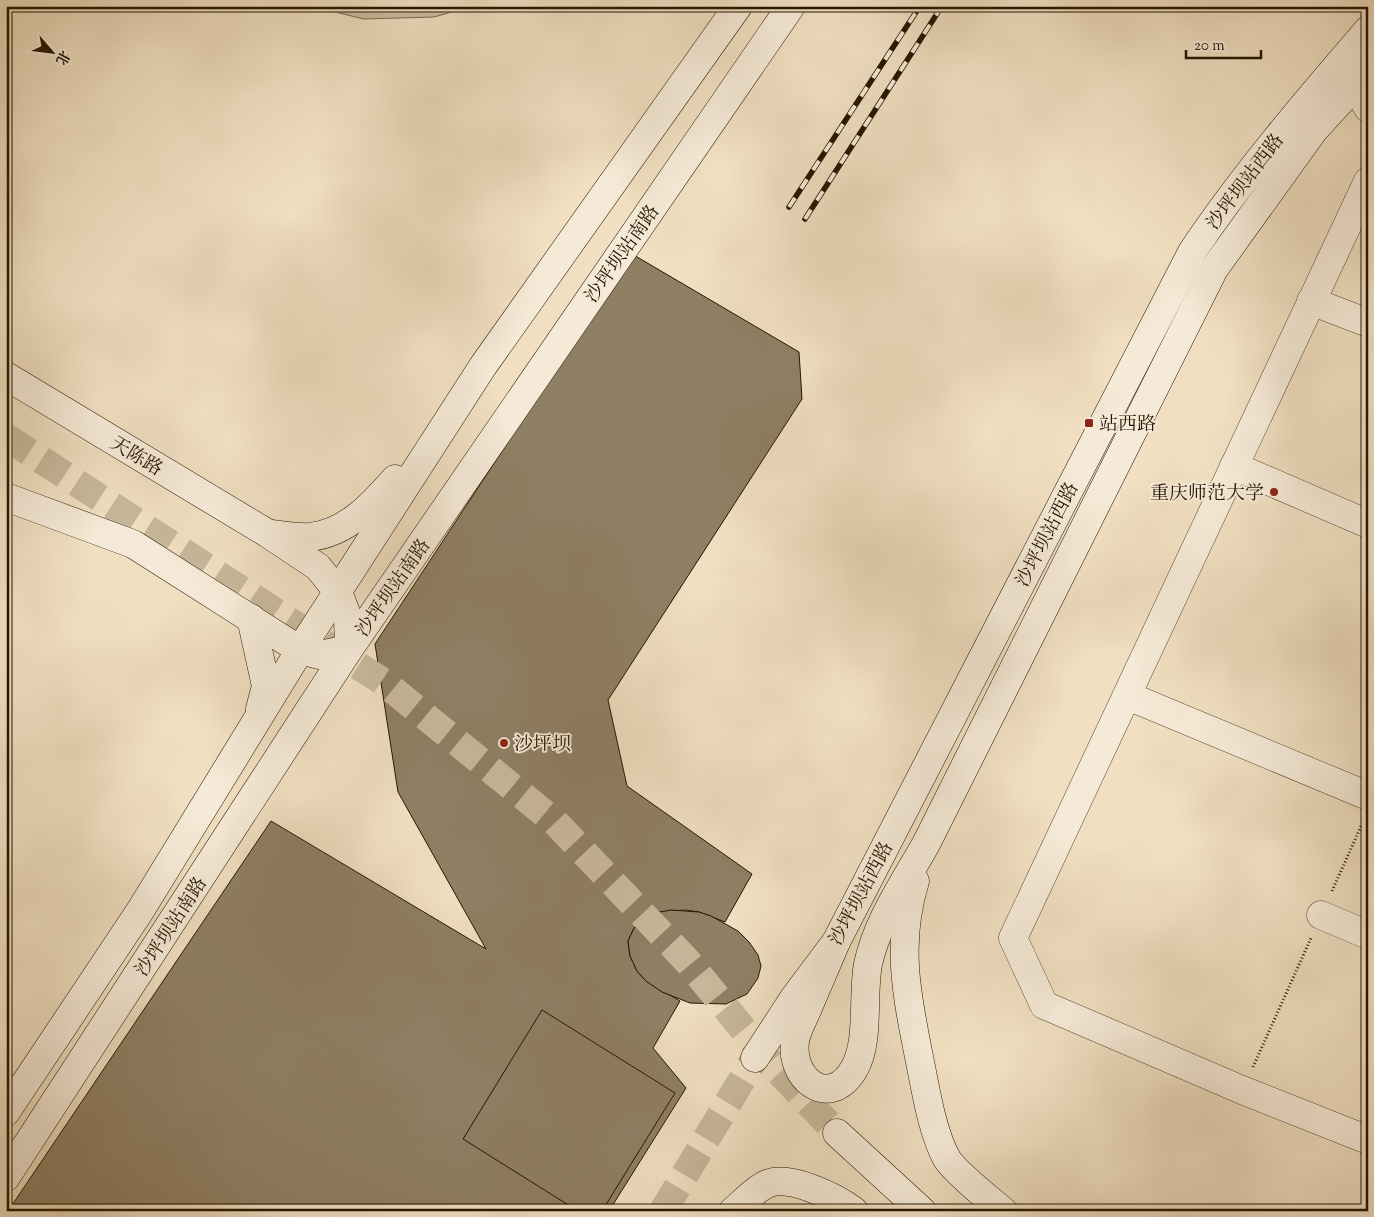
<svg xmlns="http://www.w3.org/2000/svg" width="1374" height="1217" font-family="'Sorts Mill Goudy','Noto Serif SC',serif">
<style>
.green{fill:#cdbda0;stroke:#796a50}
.building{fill:#8f7f64;stroke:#251600}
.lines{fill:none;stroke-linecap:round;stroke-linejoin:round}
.secondary-tunnel{stroke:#c7b79a;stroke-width:28;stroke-dasharray:28 14;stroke-linecap:butt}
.minor-casing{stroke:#584830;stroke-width:29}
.secondary-casing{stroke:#251600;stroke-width:29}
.path{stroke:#251600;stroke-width:3;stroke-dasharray:1 2.5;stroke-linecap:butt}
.minor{stroke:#f5ead7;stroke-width:28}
.secondary{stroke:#f5ead7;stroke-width:28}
.rail-casing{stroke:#251600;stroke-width:5.5}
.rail{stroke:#f5ead7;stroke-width:4;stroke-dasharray:11;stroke-linecap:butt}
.poi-dot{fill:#8f2418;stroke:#f5ead7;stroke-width:2}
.labels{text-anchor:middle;stroke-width:4;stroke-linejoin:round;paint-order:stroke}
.street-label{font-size:19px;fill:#251600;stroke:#f5ead7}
.poi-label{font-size:19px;fill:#251600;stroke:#f5ead7;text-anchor:start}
</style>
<rect width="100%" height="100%" fill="#f0dfc1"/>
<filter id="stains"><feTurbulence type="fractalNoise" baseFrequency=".004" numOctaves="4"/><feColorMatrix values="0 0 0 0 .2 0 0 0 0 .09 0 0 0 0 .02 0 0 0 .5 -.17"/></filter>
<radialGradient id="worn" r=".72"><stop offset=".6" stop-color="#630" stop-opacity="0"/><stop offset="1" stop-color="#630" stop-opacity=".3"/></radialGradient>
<path class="green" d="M310 6H473L434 17 364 19Z"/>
<g class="building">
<path d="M632 254 799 352 802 399 608 700 627 786 752 874 725 922 699 912 685 910 660 912 643 921 634 928 628 941 630 956 637 971 646 981 680 1001 653 1048 686 1088 609 1211H8L271 821 486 949 398 792 375 644Z"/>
<path d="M671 910 699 912 711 916 738 931 749 942 758 955 761 966 758 978 747 994 726 1004 690 1003 662 992 646 981 637 971 630 956 628 941 634 928 643 921 660 912Z"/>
<path d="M542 1010 675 1093 602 1211H578L463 1139Z"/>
</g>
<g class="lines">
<g class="secondary-tunnel">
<path d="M6 437 382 681 555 822 688 962 771 1063 837 1133"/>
<path d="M663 1211 755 1058"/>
</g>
<g class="minor-casing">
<g id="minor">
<path d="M1355 85 1368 108"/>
<path d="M1368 181 1013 938 1044 1005 1242 1090 1368 1140"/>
<path d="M1311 301 1368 323"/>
<path d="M1234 466 1368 524"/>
<path d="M1128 696 1368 796"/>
<path d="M1321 915 1368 935"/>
</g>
</g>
<g class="secondary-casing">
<g id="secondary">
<path d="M6 376 267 533 318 567 338 592 348 618 349 649 319 655 300 650 133 544 6 497"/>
<path d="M271 534C283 535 298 538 310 537 347 533 372 505 395 479"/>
<path d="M251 618 266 686 260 709"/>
<path d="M915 881C894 949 909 1005 922 1072 927 1098 934 1136 947 1159 955 1172 990 1200 1003 1211"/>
<path d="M836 942C827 964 817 986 808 1008 804 1017 799 1027 796 1036 786 1077 829 1112 854 1069 870 1042 862 996 868 964 878 919 905 882 927 842L1214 269 1314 130 1368 71"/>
<path d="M755 1058 794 998 836 942 1192 252C1245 173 1306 102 1368 30"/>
<path d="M6 1112 140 911 300 650 483 366 738 6"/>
<path d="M837 1133 922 1211"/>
<path d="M6 1177 349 649 791 6"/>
<path d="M733 1211C743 1203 755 1189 767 1184 789 1174 836 1197 854 1211"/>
</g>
</g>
<g class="path">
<path d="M1332 891 1363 822"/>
<path d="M1253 1067 1311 938"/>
</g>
<use href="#minor" class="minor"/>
<use href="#secondary" class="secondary"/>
<g class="rail-casing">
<g id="rail">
<path d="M789 207 920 6"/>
<path d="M805 219 942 6"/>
</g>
</g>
<use href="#rail" class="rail"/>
</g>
<g class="poi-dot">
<rect x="1084" y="418" width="10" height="10" rx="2.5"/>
<circle cx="1274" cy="492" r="5"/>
<circle cx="504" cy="743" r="5"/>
</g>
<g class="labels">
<g class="street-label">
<text transform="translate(1244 181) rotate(-53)" y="7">沙坪坝站西路</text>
<text transform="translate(621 253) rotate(-55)" y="7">沙坪坝站南路</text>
<text transform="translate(137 455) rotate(31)" y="7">天陈路</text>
<text transform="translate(1046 534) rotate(-63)" y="7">沙坪坝站西路</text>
<text transform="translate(392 587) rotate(-55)" y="7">沙坪坝站南路</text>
<text transform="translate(860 893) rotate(-62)" y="7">沙坪坝站西路</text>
<text transform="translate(170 926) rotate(-57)" y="7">沙坪坝站南路</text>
</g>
<g class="poi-label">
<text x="1099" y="430">站西路</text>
<text x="1264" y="499" text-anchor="end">重庆师范大学</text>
<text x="514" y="750">沙坪坝</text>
</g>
</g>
<rect width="1374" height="1217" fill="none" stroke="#f0dfc1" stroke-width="25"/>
<rect x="8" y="8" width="1359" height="1202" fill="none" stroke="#251600" stroke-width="2.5"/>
<rect x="12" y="12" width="1349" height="1192" fill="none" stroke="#251600"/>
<g transform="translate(52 52) rotate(118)" stroke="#f5ead7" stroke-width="4" paint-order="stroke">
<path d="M0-4L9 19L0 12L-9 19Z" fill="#251600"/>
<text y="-8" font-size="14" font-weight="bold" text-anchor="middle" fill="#251600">北</text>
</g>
<path d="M1186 50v8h75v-8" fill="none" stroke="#251600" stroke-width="2.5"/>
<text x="1194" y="50" font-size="15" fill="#251600" stroke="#f5ead7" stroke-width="4" paint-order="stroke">20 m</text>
<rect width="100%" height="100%" filter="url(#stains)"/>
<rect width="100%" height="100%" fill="url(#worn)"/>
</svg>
